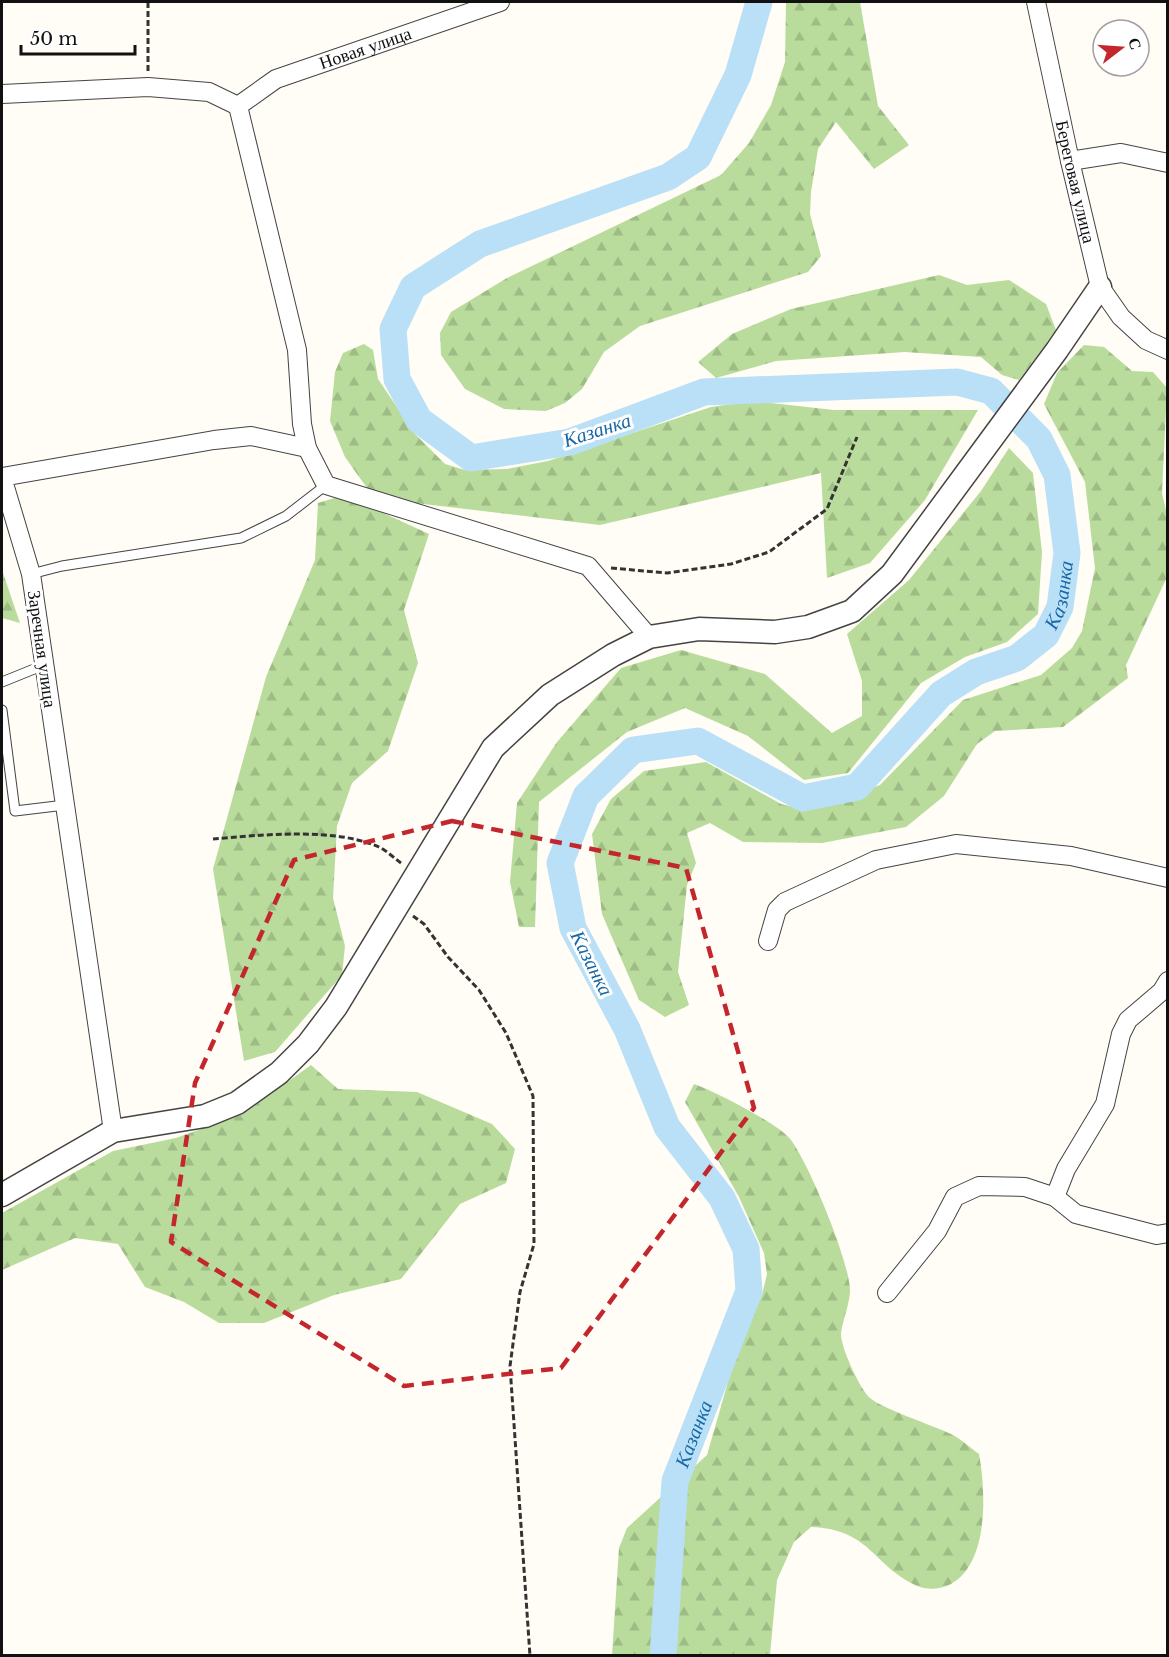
<svg xmlns="http://www.w3.org/2000/svg" width="1169" height="1657" font-family="'Libre Baskerville',serif">
<style>
.forest{fill:url(#forest-firs)}
.lines{fill:none;stroke-linecap:round;stroke-linejoin:round}
.river{stroke:#b9e0f7;stroke-width:27}
.service-casing{stroke:#444;stroke-width:11}
.minor-casing{stroke:#444;stroke-width:20}
.tertiary-casing{stroke:#444;stroke-width:25}
.path{stroke:#333;stroke-width:3;stroke-dasharray:6 3;stroke-linecap:butt}
.service{stroke:#fff;stroke-width:9}
.minor{stroke:#fff;stroke-width:18}
.tertiary{stroke:#fff;stroke-width:22}
.marked{fill:none;stroke:#c4262e;stroke-width:4.5;stroke-dasharray:12 8;stroke-linejoin:round}
.labels{text-anchor:middle;stroke-width:6;stroke-linejoin:round;paint-order:stroke}
.street-label{font-size:18px;fill:#111;stroke:#fff}
.water-label{font-size:20px;font-style:italic;fill:#1768a6;stroke:#fff}
</style>
<defs>
<pattern id="forest-firs" width="22" height="20" patternUnits="userSpaceOnUse" patternTransform="scale(1.5)"><rect width="22" height="20" fill="#b9dc9c"/><path d="M5 1l3.5 6h-7zM16 11l3.5 6h-7z" fill="#9ebc85"/></pattern>
</defs>
<rect width="100%" height="100%" fill="#fffdf5"/>
<g class="forest">
<path d="M786 2H860L878 106 909 145 874 169 836 122 818 149 811 192 810 214 821 256 808 272 640 326 604 352 582 389 565 403 546 411 504 409 465 389 441 355 440 333 451 312 507 278 721 175 749 143 771 105 785 62Z"/>
<path d="M939 275 967 285 1009 280 1046 304 1056 330 1019 380 1002 375 981 357 905 352 776 361 716 378 698 362 732 334 791 309Z"/>
<path d="M364 344 373 350 378 379 415 434 445 464 465 470 507 469 548 461 711 407 752 401 834 410H978L925 500 870 563 827 578 821 473 600 525 407 502 367 488 345 457 330 421 335 372 343 353Z"/>
<path d="M1084 345 1104 347 1132 371 1153 372 1167 388 1162 493 1167 515V577L1126 665 1128 678 1063 727 995 731 977 744 944 796 906 827 822 843 743 842 710 823 687 833 696 863 687 885 678 972 689 1005 665 1017 639 1000 602 914 592 834 611 799 644 771 706 762 781 804 802 809 822 806 880 785 963 700 1041 675 1072 648 1082 631 1095 568 1085 482 1044 404 1057 373Z"/>
<path d="M1009 448 1033 473 1042 552 1038 614 1007 642 965 657 921 683 848 773 804 780 748 736 685 708 627 732 539 802 535 927H519L510 882 517 803 557 742 621 668 681 650 765 674 832 733 862 716V681L847 634 909 580 981 491Z"/>
<path d="M344 495 429 534 404 610 418 663 388 751 352 783 337 826 333 898 345 946 342 975 275 1052 244 1061 213 869 266 677 315 560 318 503Z"/>
<path d="M2 570 20 623 2 618Z"/>
<path d="M311 1065 338 1089 417 1092 492 1124 515 1149 506 1183 460 1204 401 1279 334 1295 264 1323H219L184 1302 145 1287 118 1244 75 1238 2 1270V1213L113 1151 176 1138 243 1114Z"/>
<path d="M694 1084C714 1091 779 1124 791 1140 809 1164 851 1264 850 1292 849 1306 843 1319 841 1333 840 1346 858 1384 867 1395 875 1407 936 1426 953 1435 962 1440 971 1448 979 1454 986 1492 989 1563 951 1584 942 1589 929 1590 920 1587 873 1568 872 1529 811 1527L794 1542 777 1580 770 1655H612L619 1548 627 1528 707 1455 736 1354 762 1295 767 1274 764 1253 739 1197 685 1102Z"/>
</g>
<g class="lines">
<path class="river" id="s1" d="M663 1656 675 1481 749 1291 746 1249 722 1198 667 1127 627 1029 573 928 560 863 586 796 633 750 698 741 803 798 857 787 941 694 976 672 1017 658 1046 635 1060 607 1067 553 1057 475 1039 439 991 391 957 382 704 392 570 442 471 458 419 420 397 379 393 329 413 287 480 244 668 177 698 157 738 75 759 2"/>
<g class="service-casing">
<g id="service">
<path d="M31 574 62 566 241 538 286 516 326 485"/>
<path d="M2 682 44 665"/>
<path d="M2 710 15 811 65 805"/>
</g>
</g>
<g class="minor-casing">
<g id="minor">
<path id="s2" d="M1036 2 1070 161 1100 287 1121 317 1146 340 1168 350"/>
<path d="M2 94 148 87 209 92 238 106"/>
<path d="M238 106 297 350 302 424 307 448 326 485 588 566 649 637"/>
<path id="s3" d="M238 106 276 79 500 2"/>
<path d="M1070 161 1121 153 1168 163"/>
<path d="M768 941 777 910 785 902 876 860 956 844 1071 856 1168 878"/>
<path d="M113 1131 31 574 2 477 214 440 251 436 307 448"/>
<path d="M1055 1197 1066 1169 1105 1104 1121 1034 1128 1020 1162 991 1168 981"/>
<path d="M887 1293 937 1231 955 1197 979 1186 1025 1187 1055 1197 1076 1214 1157 1235 1168 1233"/>
</g>
</g>
<g class="tertiary-casing">
<path id="tertiary" d="M2 1195 113 1131 205 1116 237 1103 279 1073 308 1044 336 1007 493 748 550 695 613 655 649 637 699 629 775 632 808 627 852 611 892 574 1057 350 1100 287"/>
</g>
<g class="path">
<path d="M148 2V73"/>
<path d="M611 568 667 573 731 564 769 552 827 509 857 437"/>
<path d="M213 839C261 835 334 827 379 847 387 851 394 858 401 863"/>
<path d="M413 916 424 924 448 957 479 990 506 1033 533 1096 534 1244 520 1292 510 1366 530 1656"/>
</g>
<use href="#service" class="service"/>
<use href="#minor" class="minor"/>
<use href="#tertiary" class="tertiary"/>
</g>
<path class="marked" d="M452 821 686 868 754 1108 561 1368 404 1386 171 1242 195 1083 294 860Z"/>
<g class="labels">
<g class="street-label">
<text dy="6" stroke="none"><textPath href="#s3" startOffset="141">Новая улица</textPath></text>
<text dy="6" stroke="none"><textPath href="#s2" startOffset="184">Береговая улица</textPath></text>
<text transform="translate(42 649) rotate(82)" y="6">Заречная улица</text>
</g>
<g class="water-label">
<text transform="translate(597 430) rotate(-18)" y="7">Казанка</text>
<text dy="7" stroke="none"><textPath href="#s1" startOffset="1522">Казанка</textPath></text>
<text transform="translate(592 963) rotate(63)" y="7">Казанка</text>
<text dy="7" stroke="none"><textPath href="#s1" startOffset="226">Казанка</textPath></text>
</g>
</g>
<rect width="1169" height="1657" fill="none" stroke="#111111" stroke-width="6"/>
<g transform="translate(1121 48) rotate(73)"><circle r="28" fill="#ffffff" stroke="#a0a0a0" stroke-width="1.5"/>
<path d="M0-4.5L10 22L0 15L-10 22Z" fill="#c4262e"/>
<text y="-9" font-size="16" font-weight="bold" text-anchor="middle" fill="#111111">С</text>
</g>
<path d="M21 45v9h114v-9" fill="none" stroke="#111111" stroke-width="3"/>
<text x="30" y="45" font-size="18" fill="#111111" stroke="#ffffff" stroke-width="4.5" paint-order="stroke">50 m</text>
</svg>
